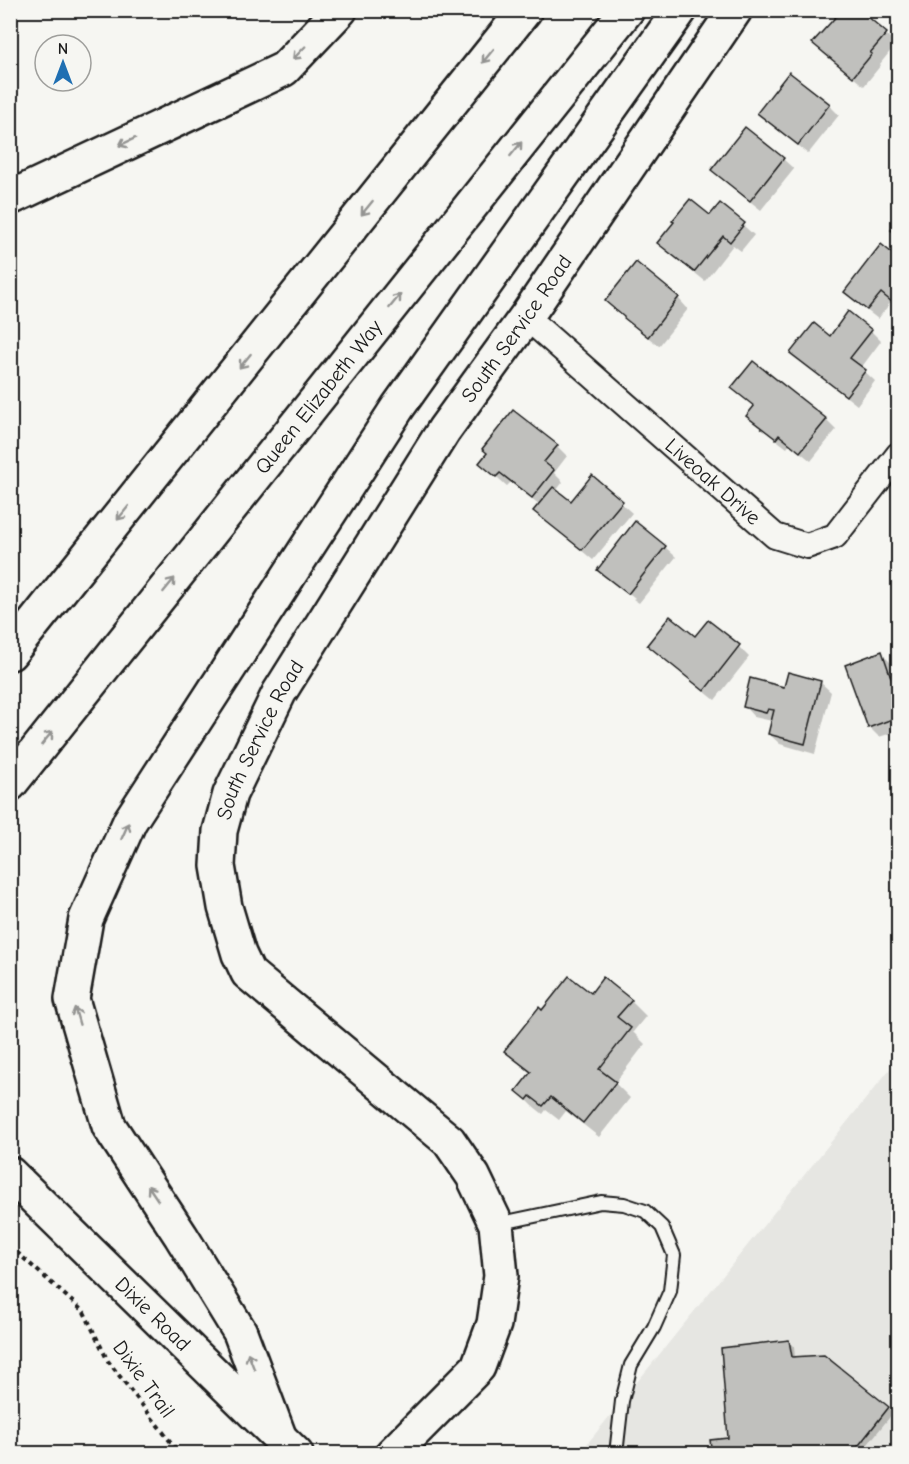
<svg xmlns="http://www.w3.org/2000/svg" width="909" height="1464" font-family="'Comic Neue',sans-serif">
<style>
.built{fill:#e6e6e2}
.shadow{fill:#0003}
.building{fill:#c0c0bd;stroke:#1c1c1c;stroke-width:1.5}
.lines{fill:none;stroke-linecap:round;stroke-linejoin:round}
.service-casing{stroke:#1c1c1c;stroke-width:16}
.minor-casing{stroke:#1c1c1c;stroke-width:28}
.secondary-casing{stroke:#1c1c1c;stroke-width:38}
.motorway-casing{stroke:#1c1c1c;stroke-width:38}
.path{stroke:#1c1c1c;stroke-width:4;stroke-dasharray:4.5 4.5;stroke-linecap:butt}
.service{stroke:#f6f6f2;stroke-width:12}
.minor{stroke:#f6f6f2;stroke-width:24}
.secondary{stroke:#f6f6f2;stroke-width:33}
.motorway{stroke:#f6f6f2;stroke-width:33}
.oneway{stroke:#949492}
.labels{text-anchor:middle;stroke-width:5;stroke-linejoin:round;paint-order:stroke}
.street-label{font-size:21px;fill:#1c1c1c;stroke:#f6f6f2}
</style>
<rect width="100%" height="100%" fill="#f6f6f2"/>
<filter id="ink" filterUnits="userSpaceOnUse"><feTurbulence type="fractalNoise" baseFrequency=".0167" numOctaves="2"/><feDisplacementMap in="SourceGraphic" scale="12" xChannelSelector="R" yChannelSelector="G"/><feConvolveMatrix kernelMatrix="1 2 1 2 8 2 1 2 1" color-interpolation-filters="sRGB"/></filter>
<g filter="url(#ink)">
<path class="built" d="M898 1059V1434L883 1453 579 1454Z"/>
<g class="shadow">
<path d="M889 10H898V18Z"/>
<path d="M886 34 896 44 880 64 881 65 864 86 824 54 814 43Z"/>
<path d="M829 105 839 115 808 154 769 123 759 113Z"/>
<path d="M746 129 783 159 794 169 761 210 723 180 713 170Z"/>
<path d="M720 205 754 235 741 251 733 245 705 281 670 253 710 217Z"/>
<path d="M881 246 898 259V308L891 302 878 319 856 302 846 292Z"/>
<path d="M678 298 688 309 659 346 636 328 607 301Z"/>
<path d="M871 331 881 341 861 368 875 381 857 405 803 363 792 353 830 338Z"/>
<path d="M744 398 826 420 836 430 811 461 790 444 787 448 758 426 748 416 755 407Z"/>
<path d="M557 446 567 456 554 473 563 482 556 491 571 503 592 477 632 513 593 560 546 521 540 505 511 482 507 486 481 463Z"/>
<path d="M665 547 676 557 639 603 633 599 635 598 608 576V578L599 570Z"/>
<path d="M708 622 739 647 749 657 715 700 659 655 649 645 696 638Z"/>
<path d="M881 653 891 663 898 683V731L879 737 869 727Z"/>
<path d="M820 682 831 692 815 754 780 744 769 734 772 721 754 717 744 706 785 689Z"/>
<path d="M591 995 631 1001 646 1016 633 1032 645 1044 615 1083 630 1098 599 1137 566 1111 559 1120 546 1110 543 1114 533 1106 518 1091 531 1074 506 1051 542 1013Z"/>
<path d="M789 1341 794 1346 795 1358 888 1408 893 1413 860 1454H713L730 1439Z"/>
</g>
<g class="building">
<path d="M842 10H860L887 33 870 53 872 54 853 77 812 43Z"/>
<path d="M789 72 830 104 798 145 757 113Z"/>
<path d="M745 127 784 158 750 201 711 170Z"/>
<path d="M690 199 710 215 720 203 745 223 730 242 723 236 694 272 657 243 674 222 672 221Z"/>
<path d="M898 220V236L891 230Z"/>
<path d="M881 244 898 258V307L881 293 867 310 844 292Z"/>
<path d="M636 262 679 297 648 337 624 318V317L605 301Z"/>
<path d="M848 311 872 330 850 358 866 370 846 396 790 353 814 323 830 336Z"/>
<path d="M753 361 827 419 800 452 779 435 776 439 746 416 754 406 731 388Z"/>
<path d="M513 410 558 445 544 462 554 470 532 498 500 473 496 477 479 463 487 453 482 449Z"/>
<path d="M592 475 623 501 582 550 533 511 553 487 571 501Z"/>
<path d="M635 521 666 546 628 594 597 570Z"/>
<path d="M670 616 695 636 708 620 740 645 704 691 647 645Z"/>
<path d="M882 651 898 698V717L868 728 845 665Z"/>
<path d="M788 672 821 681 805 744 768 734 774 710 768 709 766 713 743 707 750 678 784 687Z"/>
<path d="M569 976 591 993 603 977 632 1000 617 1017 631 1028 599 1069 616 1082 583 1123 551 1097 543 1106 530 1096 527 1100 516 1091 531 1072 504 1051 539 1007 542 1010Z"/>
<path d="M789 1340 792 1357 824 1355 889 1407 852 1454H712L710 1440 728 1438 721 1348Z"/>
</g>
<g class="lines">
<g class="service-casing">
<path id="service" d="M497 1224 601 1202 624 1204 645 1211 662 1227 674 1255 670 1291 654 1327 631 1365 622 1401 616 1454"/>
</g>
<g class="minor-casing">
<g id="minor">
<path id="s1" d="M526 317 775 536 807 546 835 536 898 455"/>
</g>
</g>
<g class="secondary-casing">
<g id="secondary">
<path id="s2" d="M10 1174 296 1454"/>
<path id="s3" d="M392 1454 478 1367 494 1324 501 1276 496 1224 473 1176 449 1141 248 973 239 954 225 907 218 866 220 831 230 794 279 693 444 430 526 317 735 10"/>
</g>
</g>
<g class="motorway-casing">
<g id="motorway">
<path d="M10 198 284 69 340 10"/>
<path d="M10 653 525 10"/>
<path id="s4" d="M10 784 627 10"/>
<path d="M279 1436 240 1332 181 1236 109 1126 72 999 86 919 130 821 398 407 680 10"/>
</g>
</g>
<path class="path" d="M10 1246 84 1312 108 1361 180 1454"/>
<use href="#service" class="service"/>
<use href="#minor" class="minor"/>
<use href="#secondary" class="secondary"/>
<use href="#motorway" class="motorway"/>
</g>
<defs><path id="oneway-shaft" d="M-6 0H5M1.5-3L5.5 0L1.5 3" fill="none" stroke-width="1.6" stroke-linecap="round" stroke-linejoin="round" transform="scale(1.5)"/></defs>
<g class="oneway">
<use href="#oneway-shaft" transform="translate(299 53) rotate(134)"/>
<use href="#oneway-shaft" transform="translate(488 56) rotate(129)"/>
<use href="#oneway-shaft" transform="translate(127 142) rotate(155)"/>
<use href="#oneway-shaft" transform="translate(516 149) rotate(-51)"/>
<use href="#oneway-shaft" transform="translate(367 208) rotate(129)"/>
<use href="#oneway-shaft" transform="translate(395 301) rotate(-51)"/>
<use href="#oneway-shaft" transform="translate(245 361) rotate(129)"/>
<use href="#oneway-shaft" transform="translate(123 513) rotate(129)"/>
<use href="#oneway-shaft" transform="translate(169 585) rotate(-51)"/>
<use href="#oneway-shaft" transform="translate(47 738) rotate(-51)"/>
<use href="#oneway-shaft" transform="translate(125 831) rotate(-66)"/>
<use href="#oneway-shaft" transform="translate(77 1016) rotate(-106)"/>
<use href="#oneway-shaft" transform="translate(153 1193) rotate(-124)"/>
<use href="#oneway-shaft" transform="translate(251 1361) rotate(-111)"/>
</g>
</g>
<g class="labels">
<g class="street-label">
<text dy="7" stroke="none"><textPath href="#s3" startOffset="1359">South Service Road</textPath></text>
<text dy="7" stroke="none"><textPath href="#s4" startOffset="495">Queen Elizabeth Way</textPath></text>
<text dy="7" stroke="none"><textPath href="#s1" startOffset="249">Liveoak Drive</textPath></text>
<text dy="7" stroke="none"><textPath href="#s3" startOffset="873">South Service Road</textPath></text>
<text dy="7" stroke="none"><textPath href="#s2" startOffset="200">Dixie Road</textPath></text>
<text transform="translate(144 1379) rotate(54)" y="7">Dixie Trail</text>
</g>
</g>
<rect width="909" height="1464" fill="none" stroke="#f6f6f2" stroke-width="36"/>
<rect x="18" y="18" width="873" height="1428" fill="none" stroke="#1c1c1c" stroke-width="2" filter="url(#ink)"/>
<g transform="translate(63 63)"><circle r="28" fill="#f6f6f2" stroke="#9f9f9c" stroke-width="1.5"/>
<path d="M0-4.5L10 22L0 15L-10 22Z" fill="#1f6fb2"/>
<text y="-9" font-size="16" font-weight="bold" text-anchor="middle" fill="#1c1c1c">N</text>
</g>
</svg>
